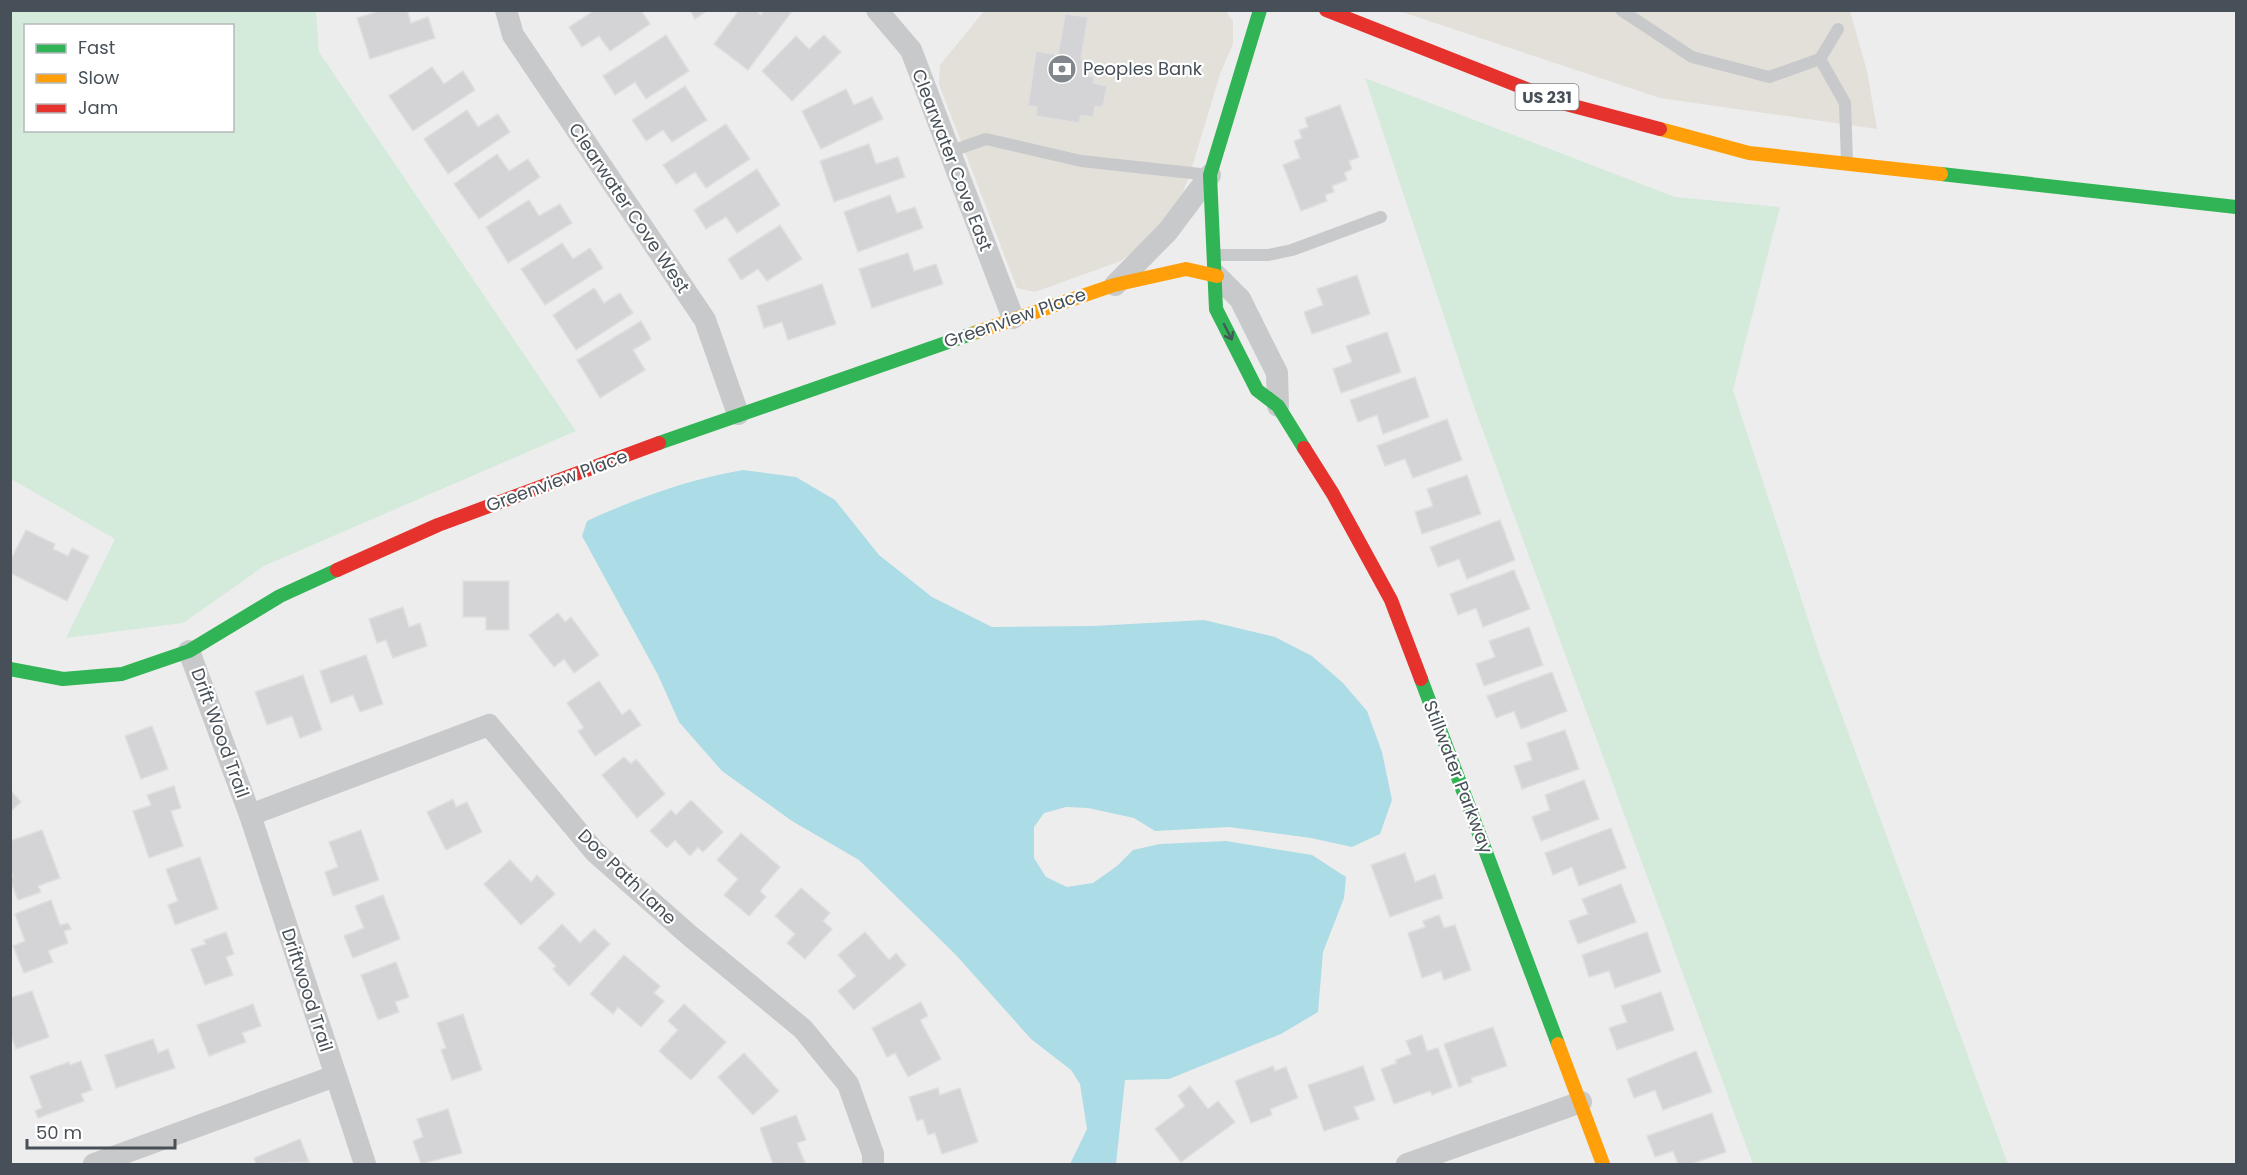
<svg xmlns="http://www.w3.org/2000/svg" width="2247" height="1175" font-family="Poppins,sans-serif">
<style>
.commercial{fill:#e3e0da}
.green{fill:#d4ebdb;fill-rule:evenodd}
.water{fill:#acdce6}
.building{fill:#d4d4d6;stroke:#dfdfe0;stroke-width:1.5}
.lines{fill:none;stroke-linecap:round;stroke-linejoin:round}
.lane{stroke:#c8c9cb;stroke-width:12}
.street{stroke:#c8c9cb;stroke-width:22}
.fast{stroke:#30b455;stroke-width:14}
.slow{stroke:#ff9f0a;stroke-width:14}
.jam{stroke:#e5322d;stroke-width:14}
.oneway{stroke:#455a58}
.labels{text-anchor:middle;stroke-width:4.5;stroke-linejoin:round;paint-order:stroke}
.shield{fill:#fff;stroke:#7e848a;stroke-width:1.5}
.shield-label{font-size:16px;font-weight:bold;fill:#475058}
.poi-label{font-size:18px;fill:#475058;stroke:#fff;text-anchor:start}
.street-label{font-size:18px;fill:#475058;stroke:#fff}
</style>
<rect width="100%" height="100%" fill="#eeeded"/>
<g class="commercial">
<path d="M1225 10 1233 21V44L1220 74 1190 174 1181 197 1149 241 1121 261 1035 292 1017 288 939 84 940 65 984 11Z"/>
<path d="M1399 11H1850L1867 71 1877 129 1660 98Z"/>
</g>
<g class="green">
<path d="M11 10 316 11 319 52 576 431 264 566 183 623 66 638 115 539 11 479ZM26 26H232V130H26Z"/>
<path d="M1365 78 1675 197 1780 207 1733 390 1820 656 2008 1164H1753L1473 404Z"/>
</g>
<path class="water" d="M743 470 796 477 835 500 879 555 932 597 992 627 1093 626 1204 620 1275 637 1312 656 1343 683 1367 711 1382 752 1392 800 1380 834 1352 847 1311 838 1229 827 1155 831 1134 818 1088 808 1066 807 1044 813 1034 827V858L1046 877 1067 887 1093 883 1117 866 1133 850 1160 844 1226 841 1312 855 1346 877 1344 898 1323 952 1318 1012 1281 1034 1169 1079 1125 1080 1116 1164H1070L1087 1129 1080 1084 1071 1070 1031 1039 956 955 859 860 792 821 722 771 679 722 658 675 582 536 587 521C637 498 689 479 743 470Z"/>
<g class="building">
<path d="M382 10H407L411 23 428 17 435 38 370 59 357 18Z"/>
<path d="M595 10H641L650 24 610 51 599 36 582 47 569 27Z"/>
<path d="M690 10H708L695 19Z"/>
<path d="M739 10H756L761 15 764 10H793L748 70 714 44Z"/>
<path d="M1065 14 1088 17 1081 59 1091 61 1089 76 1094 77 1093 83 1107 86 1103 107 1095 106 1093 117 1081 115 1079 123 1036 116 1037 107 1028 106 1036 51 1058 55Z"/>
<path d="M666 35 689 71 646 99 635 82 615 95 603 76Z"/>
<path d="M824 35 841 52 792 101 762 71 796 36 809 49Z"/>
<path d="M432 67 444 84 463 71 475 90 413 131 389 96Z"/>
<path d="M685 86 707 120 672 142 663 130 646 141 632 120Z"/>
<path d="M846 89 854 105 872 97 883 119 821 149 802 111Z"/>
<path d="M1340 105 1359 157 1349 161 1352 169 1344 173 1347 180 1332 186 1334 192 1325 195 1327 201 1301 211 1283 165 1300 158 1294 141 1302 138 1299 130 1308 127 1305 118Z"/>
<path d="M467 110 478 127 498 114 510 132 448 174 424 139Z"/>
<path d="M726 124 750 159 706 188 695 172 676 184 663 165Z"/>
<path d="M869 144 876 164 898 157 905 177 834 202 820 161Z"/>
<path d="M497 154 509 171 528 159 540 177 479 219 454 184Z"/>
<path d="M757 169 780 205 737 233 726 217 706 229 694 210Z"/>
<path d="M890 195 897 213 915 207 923 228 858 252 844 212Z"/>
<path d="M529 200 539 216 560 204 572 223 508 263 486 227Z"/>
<path d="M780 225 802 259 767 281 758 269 741 280 728 259Z"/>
<path d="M562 243 573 259 590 248 603 268 545 305 521 269Z"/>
<path d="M908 253 914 271 936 264 943 284 872 308 859 269Z"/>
<path d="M1357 275 1370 314 1312 334 1304 312 1323 305 1317 289Z"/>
<path d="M822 284 836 324 788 340 782 322 764 328 757 306Z"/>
<path d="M594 288 604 303 620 293 633 313 576 350 553 315Z"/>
<path d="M641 321 651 339 633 350 645 370 600 398 577 360Z"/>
<path d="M1387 332 1401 372 1341 393 1333 369 1352 362 1346 346Z"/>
<path d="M1415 377 1429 417 1383 434 1377 415 1358 422 1350 400Z"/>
<path d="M1447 419 1462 460 1413 478 1405 459 1385 466 1377 446Z"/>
<path d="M1467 475 1481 514 1422 534 1415 512 1433 506 1427 489Z"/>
<path d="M1500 520 1515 560 1467 579 1459 559 1438 567 1430 547Z"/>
<path d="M26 530 55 544 53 549 68 556 72 548 89 556 67 601 10 573V561Z"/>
<path d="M1514 570 1530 609 1483 627 1476 608 1458 615 1450 594Z"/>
<path d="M463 581H509V630H486V617H463Z"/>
<path d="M403 607 409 627 420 623 427 646 393 658 386 640 377 643 369 619Z"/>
<path d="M558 613 565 622 571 617 599 655 574 673 564 659 554 667 529 635Z"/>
<path d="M1529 627 1543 665 1484 686 1476 664 1495 657 1489 641Z"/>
<path d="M366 655 383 704 360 712 353 695 331 703 320 671Z"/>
<path d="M1552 672 1567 711 1521 729 1514 711 1496 718 1487 696Z"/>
<path d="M303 675 322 730 300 738 292 716 267 725 255 692Z"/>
<path d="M599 681 622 715 630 709 641 725 595 756 578 731 584 728 567 703Z"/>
<path d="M152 726 168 769 141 779 125 736Z"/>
<path d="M1565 730 1579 769 1522 789 1514 766 1532 760 1527 743Z"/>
<path d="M624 757 631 764 636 759 665 794 637 818 602 775Z"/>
<path d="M1584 780 1599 819 1541 841 1532 817 1550 810 1545 795Z"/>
<path d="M174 786 181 808 171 811 183 846 149 858 133 811 151 805 147 795Z"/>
<path d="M10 790 21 802 10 812Z"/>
<path d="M453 799 456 807 467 802 482 832 446 850 427 812Z"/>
<path d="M691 800 723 832 703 852 698 847 690 856 675 840 667 848 650 831 671 810 676 815Z"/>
<path d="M1611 828 1626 868 1579 886 1572 867 1553 875 1545 853Z"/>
<path d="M42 830 60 878 38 886 41 892 18 900 10 879 13 876 10 868V841Z"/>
<path d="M361 830 379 880 333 896 325 872 338 867 329 842Z"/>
<path d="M741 833 780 867 760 891 766 897 749 916 724 895 738 879 717 860Z"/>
<path d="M1405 853 1415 882 1435 874 1443 898 1390 917 1371 865Z"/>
<path d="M200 857 218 909 175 925 168 905 178 901 166 869Z"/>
<path d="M510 860 531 882 537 875 555 894 521 925 484 884Z"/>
<path d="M1621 884 1636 922 1578 944 1569 921 1588 914 1582 899Z"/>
<path d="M801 888 830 913 823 921 832 929 805 959 787 943 795 934 775 916Z"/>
<path d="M383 895 400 939 353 958 344 936 364 928 355 906Z"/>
<path d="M51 900 60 925 68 923 71 929 64 931 68 943 48 951 53 962 24 973 13 946 25 941 15 914Z"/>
<path d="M1439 915 1444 928 1455 925 1471 970 1444 980 1441 971 1422 978 1408 933 1425 927 1423 921Z"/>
<path d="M562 924 580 943 594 929 610 944 569 986 553 969 556 966 538 948Z"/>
<path d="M226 932 234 954 226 957 233 975 205 985 191 949 206 944 204 940Z"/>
<path d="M865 932 889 960 896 953 906 965 854 1010 838 991 856 976 838 955Z"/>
<path d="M1647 932 1661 972 1615 988 1609 971 1589 977 1582 955Z"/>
<path d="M624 955 660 986 654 993 664 1001 641 1027 618 1007 613 1014 590 994Z"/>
<path d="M396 962 409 997 395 1002 399 1012 378 1020 361 975Z"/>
<path d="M32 991 49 1037 16 1049 10 1033V998Z"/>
<path d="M1661 992 1674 1030 1617 1050 1609 1028 1627 1022 1621 1006Z"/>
<path d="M921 1002 928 1016 920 1020 941 1059 908 1077 895 1053 887 1057 872 1028Z"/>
<path d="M253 1004 261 1026 242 1033 246 1042 209 1056 197 1025Z"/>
<path d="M684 1004 726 1042 691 1080 659 1051 678 1030 668 1021Z"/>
<path d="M463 1014 482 1070 452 1080 441 1050 446 1048 437 1023Z"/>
<path d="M1493 1027 1507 1066 1471 1078 1472 1082 1459 1087 1444 1044Z"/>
<path d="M1422 1035 1427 1051 1438 1048 1452 1087 1432 1095 1430 1091 1394 1104 1381 1069 1397 1063 1395 1060 1411 1054 1406 1041Z"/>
<path d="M153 1039 158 1053 168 1049 175 1068 116 1088 105 1055Z"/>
<path d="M1696 1051 1712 1092 1663 1110 1655 1090 1634 1098 1627 1079Z"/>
<path d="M744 1053 779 1091 753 1115 718 1077Z"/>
<path d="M81 1061 92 1090 81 1094 84 1101 38 1118 35 1111 42 1108 30 1076 69 1062 70 1065Z"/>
<path d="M1273 1066 1275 1071 1286 1067 1298 1098 1270 1109 1272 1115 1251 1123 1235 1081Z"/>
<path d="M1363 1066 1375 1100 1354 1107 1359 1119 1324 1131 1308 1085Z"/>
<path d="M1190 1086 1208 1109 1218 1101 1235 1122 1181 1162 1155 1129 1185 1106 1178 1096Z"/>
<path d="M938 1088 940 1095 960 1088 978 1142 942 1154 935 1133 928 1135 923 1119 917 1121 909 1097Z"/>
<path d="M448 1109 462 1153 421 1164 413 1141 423 1137 417 1119Z"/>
<path d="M1712 1113 1726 1152 1691 1164H1678L1673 1151 1655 1157 1647 1136Z"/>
<path d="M796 1115 806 1140 797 1143 805 1163 773 1164 760 1128Z"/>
<path d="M300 1139 309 1162 256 1164 254 1158Z"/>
</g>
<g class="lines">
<g class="lane">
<path d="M1621 10 1692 57 1769 77 1820 59 1838 29"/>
<path d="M1820 59 1845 103 1847 162"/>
<path d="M949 152 986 139 1081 161 1210 175"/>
<path d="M1215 255H1268L1292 250 1381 217"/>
</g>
<g class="street">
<path d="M506 10 513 35 705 320 738 414"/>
<path d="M877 10 911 50 1013 318"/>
<path d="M1217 276 1240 299 1277 373 1278 406"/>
<path d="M1115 285 1168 231 1210 175"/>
<path d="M189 651 250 815 365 1164"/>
<path d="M250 815 489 725 595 852 689 935 803 1029 848 1084 873 1154V1164"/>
<path d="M94 1164 335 1076"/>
<path d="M1407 1164 1581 1102"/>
</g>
<g class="fast">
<path d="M1260 10 1210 175 1216 309 1257 390 1278 406 1304 448"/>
<path d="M1941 174 2236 207"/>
<path d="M659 443 977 332"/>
<path d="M10 669 63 679 122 674 189 651 280 596 337 570"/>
<path d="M1421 679 1558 1044"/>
</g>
<g class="slow">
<path d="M1660 129 1749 153 1941 174"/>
<path d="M977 332 1114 285 1186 269 1217 276"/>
<path d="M1558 1044 1603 1164"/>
</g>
<g class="jam">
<path d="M1326 10 1562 103 1660 129"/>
<path d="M1304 448 1333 494 1391 600 1421 679"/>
<path d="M337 570 438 525 659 443"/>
</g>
</g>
<defs><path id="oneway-shaft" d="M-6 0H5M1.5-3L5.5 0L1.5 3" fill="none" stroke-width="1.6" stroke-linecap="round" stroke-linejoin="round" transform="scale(1.5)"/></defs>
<use class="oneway" href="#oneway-shaft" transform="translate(1228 332) rotate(63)"/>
<defs>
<g id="bank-disc" transform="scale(1.5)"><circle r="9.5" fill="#81878c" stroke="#fff"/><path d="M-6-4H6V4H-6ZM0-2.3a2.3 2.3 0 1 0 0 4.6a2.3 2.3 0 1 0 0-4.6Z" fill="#fff"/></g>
</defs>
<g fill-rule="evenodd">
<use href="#bank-disc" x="1062" y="69"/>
</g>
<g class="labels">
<rect class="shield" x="1515.5" y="84" width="63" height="26" rx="4.5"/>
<g class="shield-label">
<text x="1547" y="103">US 231</text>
</g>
<g class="poi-label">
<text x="1083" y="75">Peoples Bank</text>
</g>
<g class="street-label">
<text transform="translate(952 160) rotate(69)" y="6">Clearwater Cove East</text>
<text transform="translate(629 208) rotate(56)" y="6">Clearwater Cove West</text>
<text transform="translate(1015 318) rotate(-19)" y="6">Greenview Place</text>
<text transform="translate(557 481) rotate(-20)" y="6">Greenview Place</text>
<text transform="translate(220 733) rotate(70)" y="6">Drift Wood Trail</text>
<text transform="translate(1458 777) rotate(69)" y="6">Stillwater Parkway</text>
<text transform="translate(627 877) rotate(44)" y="6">Doe Path Lane</text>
<text transform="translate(307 990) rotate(72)" y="6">Driftwood Trail</text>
</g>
</g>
<rect width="2247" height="1175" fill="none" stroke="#475058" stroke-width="24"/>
<rect x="24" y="24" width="210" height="108" fill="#ffffff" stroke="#b5b9bc" stroke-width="1.5"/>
<rect x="36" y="44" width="30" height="9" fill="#30b455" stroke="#b5b9bc" stroke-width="1.5"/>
<text x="78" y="54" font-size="18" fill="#475058">Fast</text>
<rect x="36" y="74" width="30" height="9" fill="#ff9f0a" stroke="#b5b9bc" stroke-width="1.5"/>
<text x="78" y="84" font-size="18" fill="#475058">Slow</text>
<rect x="36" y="104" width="30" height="9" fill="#e5322d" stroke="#b5b9bc" stroke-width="1.5"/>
<text x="78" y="114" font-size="18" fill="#475058">Jam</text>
<path d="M27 1139v9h148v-9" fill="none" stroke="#475058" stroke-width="3"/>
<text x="36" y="1139" font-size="18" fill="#475058" stroke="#ffffff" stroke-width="4.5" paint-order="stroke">50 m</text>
</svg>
